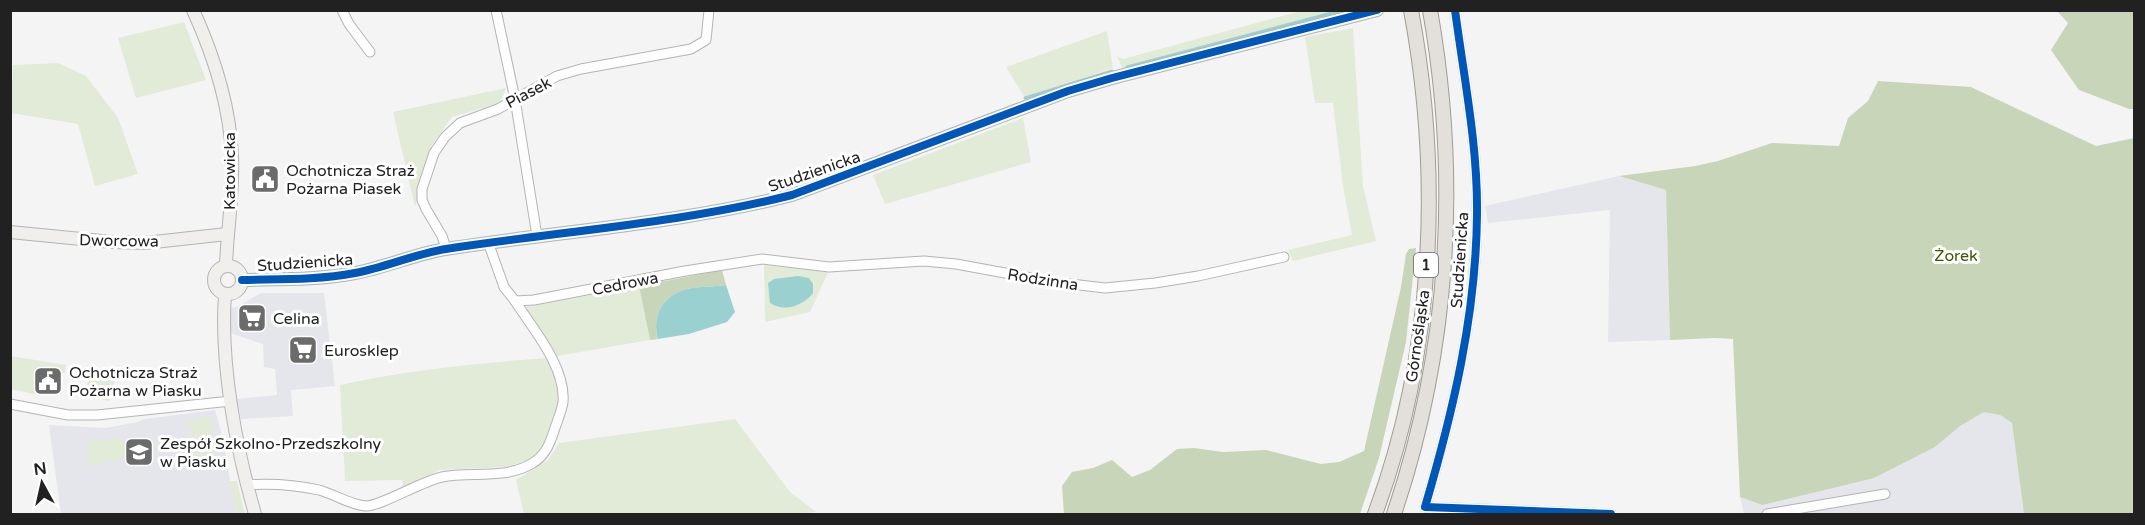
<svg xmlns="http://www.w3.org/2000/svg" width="2145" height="525" font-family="'Varela Round',sans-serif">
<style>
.built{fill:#e5e6eb}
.green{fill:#e2ebd8}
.forest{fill:#c9d5b8}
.water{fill:#9bd0d1}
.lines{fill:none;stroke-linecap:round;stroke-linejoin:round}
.stream{stroke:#9bd0d1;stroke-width:3}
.street-casing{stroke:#b4b4b5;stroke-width:11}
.secondary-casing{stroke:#b4b4b5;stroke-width:14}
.primary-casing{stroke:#a19d93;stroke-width:16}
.street{stroke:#fdfdfe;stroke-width:9}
.secondary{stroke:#f0efec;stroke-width:12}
.primary{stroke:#e3e0db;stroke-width:14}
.cycleway-casing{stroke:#fff;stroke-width:11}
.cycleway{stroke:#0057b8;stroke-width:8}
.labels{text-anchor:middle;stroke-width:6;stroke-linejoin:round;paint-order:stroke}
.shield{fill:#fff;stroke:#646464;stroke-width:1.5}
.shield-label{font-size:15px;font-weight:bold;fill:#212122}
.street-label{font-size:16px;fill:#212122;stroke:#fff}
.poi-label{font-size:16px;fill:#212122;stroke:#fff;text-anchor:start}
.park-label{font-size:16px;fill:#3d5500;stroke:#fff}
</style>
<rect width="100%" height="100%" fill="#f4f4f5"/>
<g class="built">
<path d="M1619 176 1666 190 1670 340 1608 342 1610 210 1488 223 1485 206Z"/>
<path d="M261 293H324L335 386 291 390 293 416 241 419 236 399 277 395 275 369 264 367 263 344 230 333V308L237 307Z"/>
<path d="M215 410 223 439 236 514H61L49 425 106 428 138 422 145 419Z"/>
<path d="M1984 412 2000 415 2012 423 2024 514H1744L1740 497 1762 505 1935 447 1960 426Z"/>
</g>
<g class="green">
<path d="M1301 11H1351L1123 70 1117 56 1123 59Z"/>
<path d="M184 22 206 80 136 98 118 38Z"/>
<path d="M1353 28 1363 186 1376 241 1293 261 1288 250 1352 235 1343 186 1333 103H1315L1305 37Z"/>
<path d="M1107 31 1113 68 1025 98 1006 67Z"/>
<path d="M58 63 86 76 118 118 138 174 95 186 78 124 11 113 13 65Z"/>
<path d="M506 88 500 103 452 117 432 145 415 207 393 112Z"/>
<path d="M1023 118 1031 162 885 204 873 175Z"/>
<path d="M764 265 828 272 810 312 765 322Z"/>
<path d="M639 286 650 340 557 356 525 307Z"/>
<path d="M11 356 66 365 65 373 37 369 34 394 11 389Z"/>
<path d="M547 358 557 374 558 402 544 445 532 459 506 467 439 470 403 489 402 480 345 481 340 385C408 370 478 363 547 358Z"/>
<path d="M89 375 116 377 109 401 85 396Z"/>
<path d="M211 416 217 452 195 457 188 420Z"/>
<path d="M735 419 790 492 816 512 790 514H524L516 480 548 460 559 443Z"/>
<path d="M121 438 132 456 89 466 87 441Z"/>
<path d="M230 481H237L245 514H236Z"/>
</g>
<g class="forest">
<path d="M2057 11H2134V109H2129L2079 90 2051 50 2068 23Z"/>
<path d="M1878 81 1971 87 2096 146 2134 138V514H2024L2012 423 2000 415 1984 412 1960 426 1935 447 1874 478 1762 505 1740 497 1733 339 1715 338 1670 340 1666 190 1619 176 1695 166 1718 161 1772 143 1839 146 1848 118 1868 101Z"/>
<path d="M1416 248 1406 342 1379 458 1360 514H1064L1062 486 1072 472 1093 468 1112 460 1132 477 1150 470 1177 449 1194 448 1223 452 1266 450 1321 464 1339 462 1364 451 1401 287 1406 254 1409 249Z"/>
<path d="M722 270 726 285C713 287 696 286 683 290 661 298 652 317 658 339L650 340 639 286Z"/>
</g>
<g class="water">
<path d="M798 276 809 278 813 284V293C804 305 785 313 770 303L768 283 774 279Z"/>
<path d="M726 285 735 312 727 322 689 334 658 339C652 317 661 298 683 290 696 286 713 287 726 285Z"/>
</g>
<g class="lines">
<g class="stream">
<path d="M1127 67 1343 10"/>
<path d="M1025 98 1112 71"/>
</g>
<g class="street-casing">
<g id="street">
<path d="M342 10 349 24 370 52"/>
<path d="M496 10 515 99 537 236"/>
<path d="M1455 10C1464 78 1478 147 1477 215 1476 315 1453 412 1425 507L1611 514"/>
<path d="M488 242 504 287 515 301 534 300 685 271 762 259 829 267 924 261 956 264 1054 282 1105 288 1155 283 1198 276 1284 257"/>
<path d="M446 248 442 236 426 209 422 200V189L434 153 445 137 460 123 498 109 557 76 581 69 691 49 706 40 709 10"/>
<path d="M10 404 68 415H97L231 401"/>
<path d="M246 485C269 483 296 485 319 490 334 494 350 505 366 506 381 506 422 481 442 477 471 471 503 480 531 464 546 456 550 443 555 428 558 419 562 410 563 402 566 367 533 329 515 301"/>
<path d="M1767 514 1885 494"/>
</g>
</g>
<g class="secondary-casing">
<g id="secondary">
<path d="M193 10C214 56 230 106 232 156 234 193 227 230 226 266"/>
<path d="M10 232 112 242 145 243 227 234"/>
<circle cx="228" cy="280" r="14"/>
<path d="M242 280C280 279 318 280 355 273 388 267 419 252 452 248 565 231 681 223 792 195L1068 91 1112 78 1377 10"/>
<path d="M225 295C220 363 236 448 255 514"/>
</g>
</g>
<g class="primary-casing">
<g id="primary">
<path d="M1375 514C1434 355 1442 177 1411 10"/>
<path d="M1394 514C1449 351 1460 180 1430 10"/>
</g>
</g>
<use href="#street" class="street"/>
<use href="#secondary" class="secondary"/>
<use href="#primary" class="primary"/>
<g class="cycleway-casing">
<g id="cycleway">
<path d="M1455 10C1464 78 1478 147 1477 215 1476 315 1453 412 1425 507L1611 514"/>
<path d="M242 280C280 279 318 280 355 273 388 267 419 252 452 248 565 231 681 223 792 195L1068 91 1112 78 1377 10"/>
</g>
</g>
<use href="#cycleway" class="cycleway"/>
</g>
<defs>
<g id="civic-square" transform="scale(1.5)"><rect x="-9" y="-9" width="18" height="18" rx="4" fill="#6b6b6c" stroke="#fff"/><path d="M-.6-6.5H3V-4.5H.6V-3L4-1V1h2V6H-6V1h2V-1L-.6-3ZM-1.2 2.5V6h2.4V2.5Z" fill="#fff"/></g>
<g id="supermarket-square" transform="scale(1.5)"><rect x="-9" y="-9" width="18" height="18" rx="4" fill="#6b6b6c" stroke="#fff"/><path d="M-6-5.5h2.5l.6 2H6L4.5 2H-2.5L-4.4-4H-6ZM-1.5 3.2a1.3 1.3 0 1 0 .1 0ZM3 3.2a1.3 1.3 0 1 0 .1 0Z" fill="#fff"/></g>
<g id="school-square" transform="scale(1.5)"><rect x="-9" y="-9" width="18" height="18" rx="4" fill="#6b6b6c" stroke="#fff"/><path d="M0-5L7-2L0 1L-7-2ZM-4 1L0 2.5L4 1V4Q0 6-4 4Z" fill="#fff"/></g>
</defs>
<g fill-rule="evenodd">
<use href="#civic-square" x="265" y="179"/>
<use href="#supermarket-square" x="252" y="318"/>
<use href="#supermarket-square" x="303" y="350"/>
<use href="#civic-square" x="48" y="381"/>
<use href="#school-square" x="139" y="452"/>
</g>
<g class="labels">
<rect class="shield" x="1414" y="253" width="24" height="24" rx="4.5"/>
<g class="shield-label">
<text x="1426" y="270">1</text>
</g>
<g class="street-label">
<text transform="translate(528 92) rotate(-28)" y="6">Piasek</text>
<text transform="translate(229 171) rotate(-90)" y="6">Katowicka</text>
<text transform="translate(814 171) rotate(-19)" y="6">Studzienicka</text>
<text transform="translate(119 240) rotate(1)" y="6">Dworcowa</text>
<text transform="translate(1459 260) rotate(-86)" y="6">Studzienicka</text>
<text transform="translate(305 262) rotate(-4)" y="6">Studzienicka</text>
<text transform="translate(1043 279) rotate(9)" y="6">Rodzinna</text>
<text transform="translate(625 283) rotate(-11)" y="6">Cedrowa</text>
<text transform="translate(1417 336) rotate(-82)" y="6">Górnośląska</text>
</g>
<g class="poi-label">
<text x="286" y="176">Ochotnicza Straż<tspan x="286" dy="18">Pożarna Piasek</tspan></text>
<text x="273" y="324">Celina</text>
<text x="324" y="356">Eurosklep</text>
<text x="69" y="378">Ochotnicza Straż<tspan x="69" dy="18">Pożarna w Piasku</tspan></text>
<text x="160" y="449">Zespół Szkolno-Przedszkolny<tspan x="160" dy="18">w Piasku</tspan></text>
</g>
<g class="park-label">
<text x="1956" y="261">Żorek</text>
</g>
</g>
<rect width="2145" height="525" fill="none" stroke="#212122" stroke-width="24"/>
<g transform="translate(42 483) rotate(352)" stroke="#ffffff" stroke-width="4.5" paint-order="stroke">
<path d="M0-4.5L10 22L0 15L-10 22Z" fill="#212122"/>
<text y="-9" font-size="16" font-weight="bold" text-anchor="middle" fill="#212122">N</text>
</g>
</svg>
